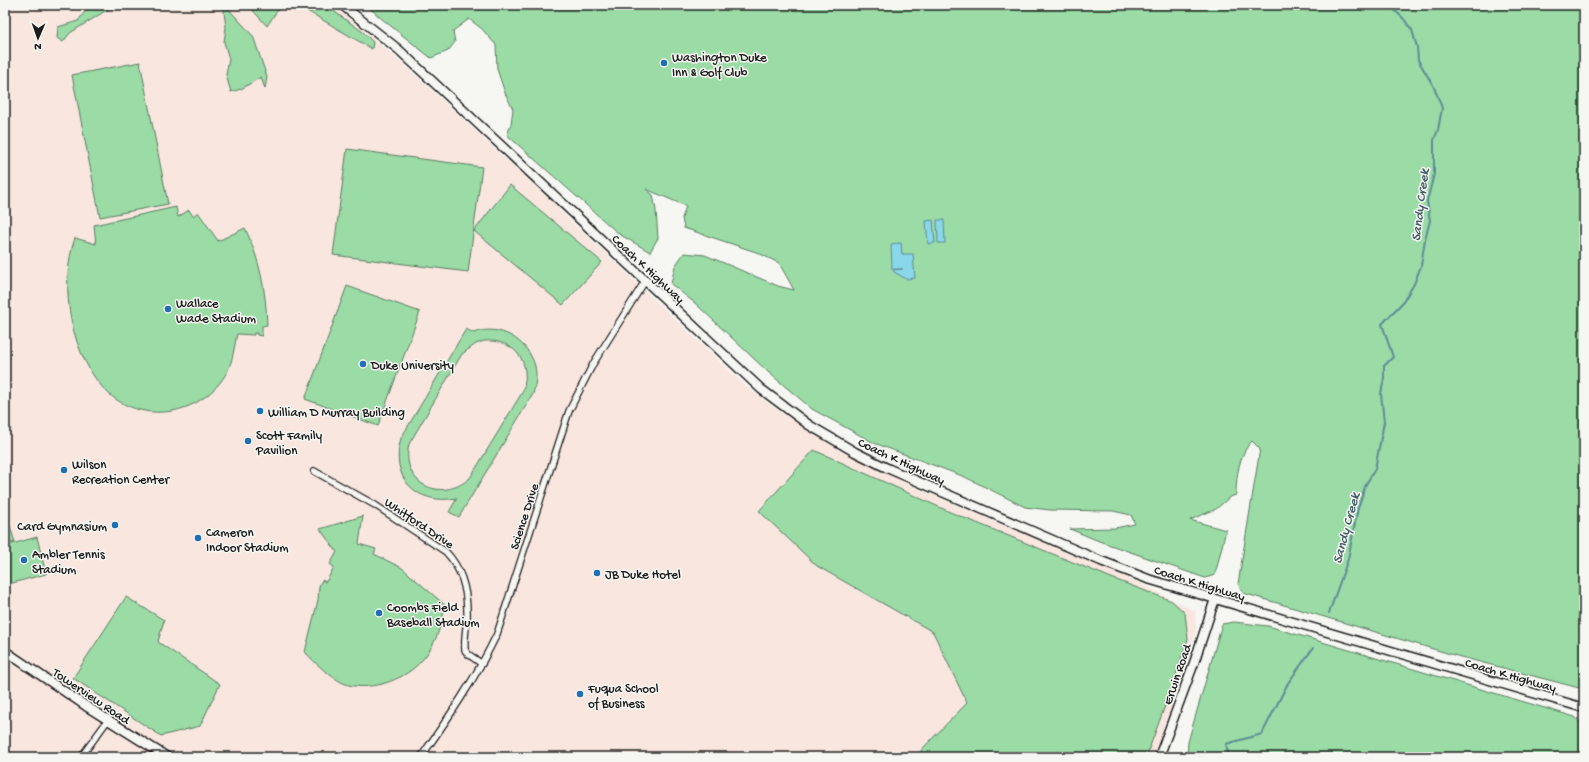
<svg xmlns="http://www.w3.org/2000/svg" width="1589" height="762" font-family="'Gochi Hand',sans-serif">
<style>
.built{fill:#f8e6df}
.green{fill:#9adba6;stroke:#5b7c61;fill-rule:evenodd}
.water{fill:#89d7e9;stroke:#5d8c97}
.lines{fill:none;stroke-linecap:round;stroke-linejoin:round}
.stream{stroke:#5d8c97;stroke-width:2}
.street-casing{stroke:#1c1c1c;stroke-width:8}
.secondary-casing{stroke:#1c1c1c;stroke-width:11}
.street{stroke:#f6f6f2;stroke-width:5.5}
.secondary{stroke:#f6f6f2;stroke-width:8}
.poi-dot{fill:#1f6fb2;stroke:#f6f6f2;stroke-width:1.5}
.labels{text-anchor:middle;stroke-width:3;stroke-linejoin:round;paint-order:stroke}
.poi-label{font-size:13px;fill:#1c1c1c;stroke:#f6f6f2;text-anchor:start}
.street-label{font-size:13px;fill:#1c1c1c;stroke:#f6f6f2}
.water-label{font-size:14px;font-style:italic;fill:#425d64;stroke:#f6f6f2}
</style>
<rect width="100%" height="100%" fill="#f6f6f2"/>
<filter id="ink" filterUnits="userSpaceOnUse"><feTurbulence type="fractalNoise" baseFrequency=".025" numOctaves="2"/><feDisplacementMap in="SourceGraphic" scale="8" xChannelSelector="R" yChannelSelector="G"/><feConvolveMatrix kernelMatrix="1 2 1 2 8 2 1 2 1" color-interpolation-filters="sRGB"/></filter>
<g filter="url(#ink)">
<path class="built" d="M5 5H331L348 17 399 60 549 199 571 222 594 242 701 344 743 384 784 415 841 451 923 491 1137 582 1195 611 1196 631 1173 702 1153 757H5Z"/>
<g class="green">
<path d="M90 5H112L110 8 70 33 63 42 57 38 58 27 78 21Z"/>
<path d="M223 5H225L253 36 267 77 265 89 261 77 241 89 231 92 226 75 229 59 224 42 226 27Z"/>
<path d="M248 5H281L267 26Z"/>
<path d="M297 5H325L363 32 373 42 372 49Z"/>
<path d="M366 5H1584V687L1583 689 1457 656 1243 593 1238 584 1260 449 1252 441C1239 454 1236 477 1236 495L1230 497 1216 509 1190 520 1226 530 1215 575 1205 578 1099 541 1070 529 1115 528 1135 524 1131 515 1113 511 1050 510 1025 507 965 477 874 443 812 409 768 372 696 304 671 284 675 266 684 253 705 255 778 286 794 290 779 263 756 252 684 228 682 218 686 206 646 189 653 195 656 210 658 238 650 252 619 234 507 135 511 124 513 109 505 93 497 69 496 45 482 29 469 19 453 31 455 42 448 51 431 58 382 19Z"/>
<path d="M140 62 168 204 100 217 72 75Z"/>
<path d="M347 149 482 167 468 272 333 255Z"/>
<path d="M510 185 602 262 563 305 474 231Z"/>
<path d="M176 207 178 217 189 210 193 216 198 212 218 241 245 228C260 260 266 291 267 325L262 326V336L257 335V333H254V335L237 334C234 347 233 361 227 372 204 414 146 426 109 394 71 359 58 286 75 238L96 244 94 225Z"/>
<path d="M347 286 420 312 378 426 305 399Z"/>
<path d="M466 329 474 333C499 323 528 340 535 366 537 375 536 384 533 394L459 517 449 512 457 498C417 506 389 478 401 438ZM484 341C514 339 532 361 523 391L470 478C440 504 400 483 409 444L462 354 476 344Z"/>
<path d="M814 450 950 512 1114 579 1172 601 1185 613 1188 639 1171 690 1146 757H917L923 748 967 703 933 632 817 566 759 511Z"/>
<path d="M5 511 15 542 5 544Z"/>
<path d="M363 516 359 544 376 549 374 554 402 568 445 605C439 644 422 673 382 684 370 687 354 688 343 683 329 676 315 663 305 652L318 600 319 586 322 580 326 582 334 567 330 564 337 552 320 529Z"/>
<path d="M37 537 46 574 5 585V546Z"/>
<path d="M126 597 164 620 158 642 220 684 200 726 161 736 73 678Z"/>
<path d="M1234 622 1268 626 1575 717 1584 727V757H1187L1188 742 1222 624Z"/>
</g>
<g class="water">
<path d="M933 220 935 243 928 244 926 221Z"/>
<path d="M937 220H944L945 243H938Z"/>
<path d="M901 243 902 254H913L915 278 906 279 894 272 893 270 903 269H892L891 244Z"/>
</g>
<g class="lines">
<g class="stream">
<path d="M1329 613 1348 559 1358 508 1366 484 1375 469 1384 422 1381 394 1384 378V366L1393 357 1382 324 1403 302 1414 284 1421 266 1425 239 1430 221 1427 201 1434 174V140L1438 130 1442 108 1434 87 1418 60 1417 47 1412 30 1403 18 1389 5"/>
<path d="M1229 757 1226 744 1262 734 1288 683 1313 648"/>
</g>
<g class="street-casing">
<g id="street">
<path d="M314 471 375 505 446 552C463 570 468 594 467 619 466 629 464 639 465 650L468 654 482 664"/>
<path d="M81 757 108 720"/>
<path d="M421 757C449 717 476 678 497 634L569 411 593 364 645 281"/>
</g>
</g>
<g class="secondary-casing">
<g id="secondary">
<path d="M342 5 398 49 761 389 809 425 855 452 887 468 1101 561 1148 579 1584 708"/>
<path d="M5 651 86 706 167 757"/>
<path d="M1159 757 1194 663 1215 599"/>
</g>
</g>
<use href="#street" class="street"/>
<use href="#secondary" class="secondary"/>
</g>
</g>
<g class="poi-dot">
<circle cx="664" cy="63" r="4"/>
<circle cx="168" cy="309" r="4"/>
<circle cx="363" cy="364" r="4"/>
<circle cx="260" cy="411" r="4"/>
<circle cx="248" cy="441" r="4"/>
<circle cx="64" cy="470" r="4"/>
<circle cx="115" cy="525" r="4"/>
<circle cx="198" cy="538" r="4"/>
<circle cx="24" cy="560" r="4"/>
<circle cx="597" cy="573" r="4"/>
<circle cx="379" cy="613" r="4"/>
<circle cx="580" cy="694" r="4"/>
</g>
<g class="labels">
<g class="poi-label">
<text x="672" y="61">Washington Duke<tspan x="672" dy="15">Inn &amp; Golf Club</tspan></text>
<text x="176" y="307">Wallace<tspan x="176" dy="15">Wade Stadium</tspan></text>
<text x="371" y="369">Duke University</text>
<text x="268" y="416">William D Murray Building</text>
<text x="256" y="439">Scott Family<tspan x="256" dy="15">Pavilion</tspan></text>
<text x="72" y="468">Wilson<tspan x="72" dy="15">Recreation Center</tspan></text>
<text x="107" y="530" text-anchor="end">Card Gymnasium</text>
<text x="206" y="536">Cameron<tspan x="206" dy="15">Indoor Stadium</tspan></text>
<text x="32" y="558">Ambler Tennis<tspan x="32" dy="15">Stadium</tspan></text>
<text x="605" y="578">JB Duke Hotel</text>
<text x="387" y="611">Coombs Field<tspan x="387" dy="15">Baseball Stadium</tspan></text>
<text x="588" y="692">Fuqua School<tspan x="588" dy="15">of Business</tspan></text>
</g>
<g class="street-label">
<text transform="translate(649 268) rotate(43)" y="5">Coach K Highway</text>
<text transform="translate(902 460) rotate(25)" y="5">Coach K Highway</text>
<text transform="translate(523 516) rotate(-72)" y="5">Science Drive</text>
<text transform="translate(420 522) rotate(34)" y="5">Whitford Drive</text>
<text transform="translate(1200 582) rotate(17)" y="5">Coach K Highway</text>
<text transform="translate(1176 674) rotate(-71)" y="5">Erwin Road</text>
<text transform="translate(1511 674) rotate(16)" y="5">Coach K Highway</text>
<text transform="translate(92 695) rotate(34)" y="5">Towerview Road</text>
</g>
<g class="water-label">
<text transform="translate(1419 205) rotate(-83)" y="5">Sandy Creek</text>
<text transform="translate(1345 528) rotate(-75)" y="5">Sandy Creek</text>
</g>
</g>
<rect width="1589" height="762" fill="none" stroke="#f6f6f2" stroke-width="20"/>
<rect x="10" y="10" width="1569" height="742" fill="none" stroke="#1c1c1c" stroke-width="1.5" filter="url(#ink)"/>
<g transform="translate(38 38) rotate(182)" stroke="#f6f6f2" stroke-width="3" paint-order="stroke">
<path d="M0-3L7 15L0 10L-7 15Z" fill="#1c1c1c"/>
<text y="-6" font-size="11" font-weight="bold" text-anchor="middle" fill="#1c1c1c">N</text>
</g>
</svg>
